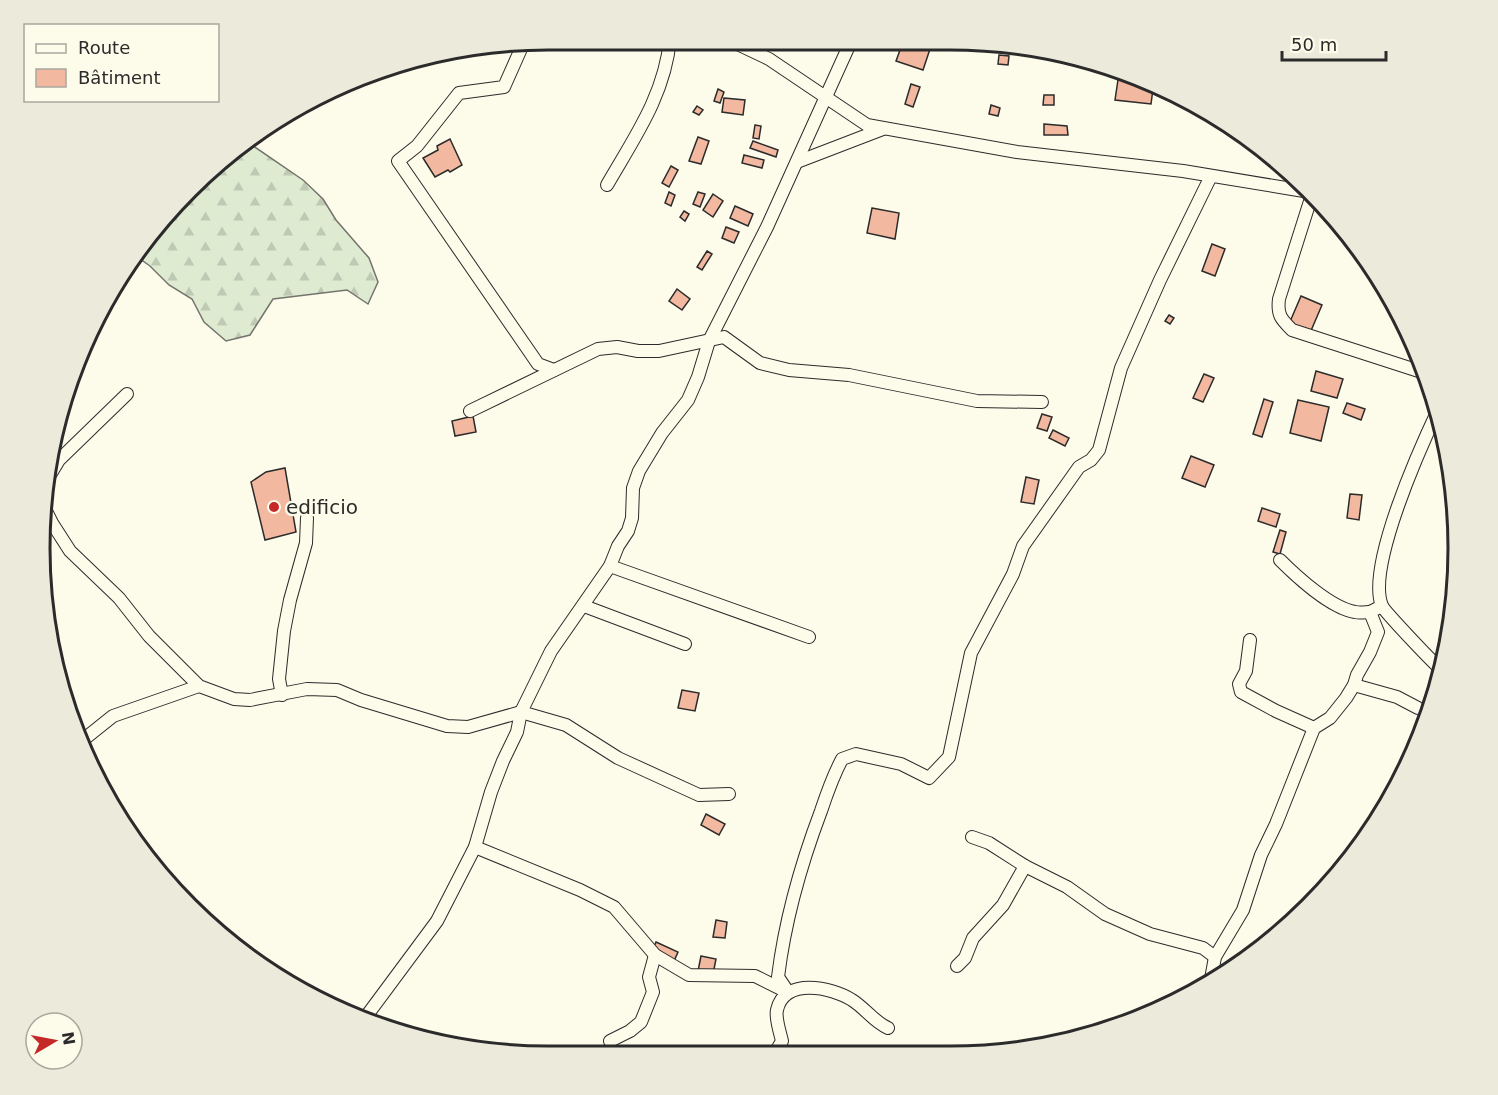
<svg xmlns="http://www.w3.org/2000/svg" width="1498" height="1095" viewBox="0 0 1498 1095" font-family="'DejaVu Sans',sans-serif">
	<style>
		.forest { fill: url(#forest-firs); stroke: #74746e; stroke-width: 1.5 }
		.building { fill: #f2b8a0; stroke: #2b2b2b; stroke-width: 1.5 }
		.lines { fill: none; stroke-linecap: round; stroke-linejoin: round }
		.minor-casing { stroke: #2b2b2b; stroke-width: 14 }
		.minor { stroke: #fdfbea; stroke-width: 12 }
		.poi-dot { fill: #c62828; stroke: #fdfbea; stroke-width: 2 }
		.labels { text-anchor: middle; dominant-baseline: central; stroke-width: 4.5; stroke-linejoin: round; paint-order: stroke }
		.poi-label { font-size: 20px; fill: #2b2b2b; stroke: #fdfbea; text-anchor: start }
		.rim { fill: none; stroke: #2b2b2b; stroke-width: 3 }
	</style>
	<defs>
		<pattern id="forest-firs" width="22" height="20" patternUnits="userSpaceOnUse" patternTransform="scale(1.5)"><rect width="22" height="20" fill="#deebd1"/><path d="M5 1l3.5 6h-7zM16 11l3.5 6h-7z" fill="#bfcab4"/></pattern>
	</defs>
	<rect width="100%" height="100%" fill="#fdfbea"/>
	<!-- forest -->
	<polygon class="forest" points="246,141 303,180 323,199 336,220 369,258 378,282 368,304 347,290 273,299 250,335 226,341 204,322 192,299 169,285 150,266 136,256 165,212"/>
	<!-- building -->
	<g class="building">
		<polygon points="904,39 933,40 923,70 896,61"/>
		<polygon points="999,55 1009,56 1008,65 998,64"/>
		<polygon points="1119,73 1153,89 1151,104 1115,100"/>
		<polygon points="911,84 920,87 913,107 905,104"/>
		<polygon points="718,89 724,92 720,103 714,101"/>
		<polygon points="1044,95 1054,95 1054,105 1043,105"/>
		<polygon points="724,98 745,100 743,115 722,112"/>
		<polygon points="991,105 1000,108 998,116 989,114"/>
		<polygon points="697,106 703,110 699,115 693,112"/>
		<polygon points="1044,124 1067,126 1068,135 1044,135"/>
		<polygon points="755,125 761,126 759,139 753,138"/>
		<polygon points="698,137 709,141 701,164 689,161"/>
		<polygon points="450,139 462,165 450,172 448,170 435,177 423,158 438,150 437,146"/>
		<polygon points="753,141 778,150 776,157 750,148"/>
		<polygon points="744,155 764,160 762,168 742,163"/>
		<polygon points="671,166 678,170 669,187 662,183"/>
		<polygon points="669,192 675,195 671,206 665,203"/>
		<polygon points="698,192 705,194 700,207 693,204"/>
		<polygon points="713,194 723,201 713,217 703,210"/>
		<polygon points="735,206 753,214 748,226 730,218"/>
		<polygon points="872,208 899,213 895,239 867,233"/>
		<polygon points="684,211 689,214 685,221 680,217"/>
		<polygon points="726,227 739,232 734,243 722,238"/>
		<polygon points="1212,244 1225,249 1215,276 1202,271"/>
		<polygon points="707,251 712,254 702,270 697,267"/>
		<polygon points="677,289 690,299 682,310 669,301"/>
		<polygon points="1301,296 1322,305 1310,333 1289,324"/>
		<polygon points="1169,315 1174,318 1170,324 1165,321"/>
		<polygon points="1316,371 1343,379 1337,398 1311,391"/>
		<polygon points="1204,374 1214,378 1203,402 1193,398"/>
		<polygon points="1264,399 1273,402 1262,437 1253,434"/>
		<polygon points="1298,400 1329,407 1321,441 1290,433"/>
		<polygon points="1347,403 1365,409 1361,420 1343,413"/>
		<polygon points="1042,414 1052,417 1047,431 1037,428"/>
		<polygon points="473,416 476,432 455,436 452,421"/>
		<polygon points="1053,430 1069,438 1065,446 1049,438"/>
		<polygon points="1444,431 1446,445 1440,443"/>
		<polygon points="1191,456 1214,465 1205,487 1182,478"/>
		<polygon points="285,468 296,532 265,540 251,482 266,472"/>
		<polygon points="1026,477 1039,480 1034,504 1021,502"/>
		<polygon points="1350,494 1362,495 1359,520 1347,518"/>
		<polygon points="1262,508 1280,514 1276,527 1258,521"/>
		<polygon points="1280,530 1286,532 1280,554 1273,552"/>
		<polygon points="682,690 699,693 695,711 678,708"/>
		<polygon points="706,814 725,824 719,835 701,825"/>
		<polygon points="716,920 727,922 725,938 713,937"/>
		<polygon points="656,942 678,952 674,961 652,951"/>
		<polygon points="701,956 716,959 713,974 698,971"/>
	</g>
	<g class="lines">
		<!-- minor casing -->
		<g class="minor-casing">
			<g id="minor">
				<polyline points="727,39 769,59 867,125 1017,152 1183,171 1304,191"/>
				<polyline points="524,42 504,87 459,93 417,146 398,161 538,364 554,370"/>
				<polyline points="797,162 883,129"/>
				<path d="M 607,185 C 634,138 665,95 670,39"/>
				<path d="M 1311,198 L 1279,299 C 1277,315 1281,319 1292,330 L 1425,373"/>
				<polyline points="127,394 59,460 44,485 44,507 52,523 70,551 119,598 149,636 199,686 234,699 250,700 307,689 337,690 361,700 447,726 468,727 521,712 566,725 618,758 699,795 729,794"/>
				<path d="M 1439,408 C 1421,446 1366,567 1382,606 C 1385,612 1435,665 1442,670"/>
				<polyline points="470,411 598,349 617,347 638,351 659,351 724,337 760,363 789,370 849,375 977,401 1042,402"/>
				<path d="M 1280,560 C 1297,577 1331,608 1355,612 C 1360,613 1366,612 1370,612"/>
				<polyline points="610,566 809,637"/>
				<polyline points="584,606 685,644"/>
				<polyline points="1250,640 1246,671 1239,684 1241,692 1276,711 1314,728"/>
				<polyline points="1354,685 1397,697 1418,708"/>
				<polyline points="282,695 279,679 284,631 290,600 306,543 307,518"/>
				<polyline points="77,739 88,736 113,716 199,686"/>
				<polyline points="972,837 989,843 1025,866 1067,887 1105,914 1150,934 1203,948 1215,957"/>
				<polyline points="475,847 580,890 614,907 655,955 689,975 755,976 787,992"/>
				<polyline points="957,966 965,958 973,938 1003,905 1025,866"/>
				<polyline points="1211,979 1215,957 1243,910 1261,855 1276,824 1314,728 1330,718 1346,698 1354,685 1357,675 1370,652 1378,632 1370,612 1382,606"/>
				<path d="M 788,992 L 778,977 C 785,920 801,864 821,811 C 827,793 833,776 842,759 L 856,754 L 901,764 L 929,778 L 949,757 L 971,653 L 1013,574 L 1023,546 L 1079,467 L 1091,460 L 1099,450 L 1121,368 L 1160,280 L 1211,176"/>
				<polyline points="365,1018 437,921 475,847 491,792 503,761 517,732 521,712 551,651 610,566 618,546 628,531 632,518 633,488 639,471 662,433 688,400 698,377 709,341 767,227 852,39"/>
				<polyline points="610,1041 630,1031 641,1022 653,992 649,977 655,955"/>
				<path d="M 775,1053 L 782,1041 C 780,1032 775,1018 777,1010 C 784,977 832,987 852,1000 C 865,1008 874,1022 888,1028"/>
			</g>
		</g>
		<!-- minor -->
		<use href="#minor" class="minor"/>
	</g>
	<!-- markers -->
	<circle class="poi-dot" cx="274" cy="507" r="6"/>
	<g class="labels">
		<!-- poi labels -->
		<g class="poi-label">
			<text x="286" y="507">edificio</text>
		</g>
	</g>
	<!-- crop -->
	<path d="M0 0H1498V1095H0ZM548 50H950A498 498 0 0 1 1448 548V548A498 498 0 0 1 950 1046H548A498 498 0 0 1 50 548V548A498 498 0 0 1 548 50Z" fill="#eceadb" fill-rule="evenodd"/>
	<path class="rim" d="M548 50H950A498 498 0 0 1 1448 548V548A498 498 0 0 1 950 1046H548A498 498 0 0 1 50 548V548A498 498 0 0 1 548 50Z"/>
	<!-- legend -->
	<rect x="24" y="24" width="195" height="78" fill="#fdfbea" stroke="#a9a89e" stroke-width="1.5"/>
	<rect x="36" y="44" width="30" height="9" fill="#fdfbea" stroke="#a9a89e" stroke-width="1.5"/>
	<text x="78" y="54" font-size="18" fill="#2b2b2b">Route</text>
	<rect x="36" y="69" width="30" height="18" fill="#f2b8a0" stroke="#a9a89e" stroke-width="1.5"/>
	<text x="78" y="84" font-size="18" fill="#2b2b2b">Bâtiment</text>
	<!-- north arrow -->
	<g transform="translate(54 1041) rotate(80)"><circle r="28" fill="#fdfbea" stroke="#a9a89e" stroke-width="1.5"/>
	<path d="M0-4.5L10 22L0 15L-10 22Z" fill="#c62828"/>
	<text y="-9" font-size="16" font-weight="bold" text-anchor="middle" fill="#2b2b2b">N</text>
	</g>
	<!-- scale -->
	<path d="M1282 51v9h104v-9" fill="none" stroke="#2b2b2b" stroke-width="3"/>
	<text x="1291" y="51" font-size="18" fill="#2b2b2b" stroke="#fdfbea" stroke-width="4.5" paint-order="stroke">50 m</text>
</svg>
